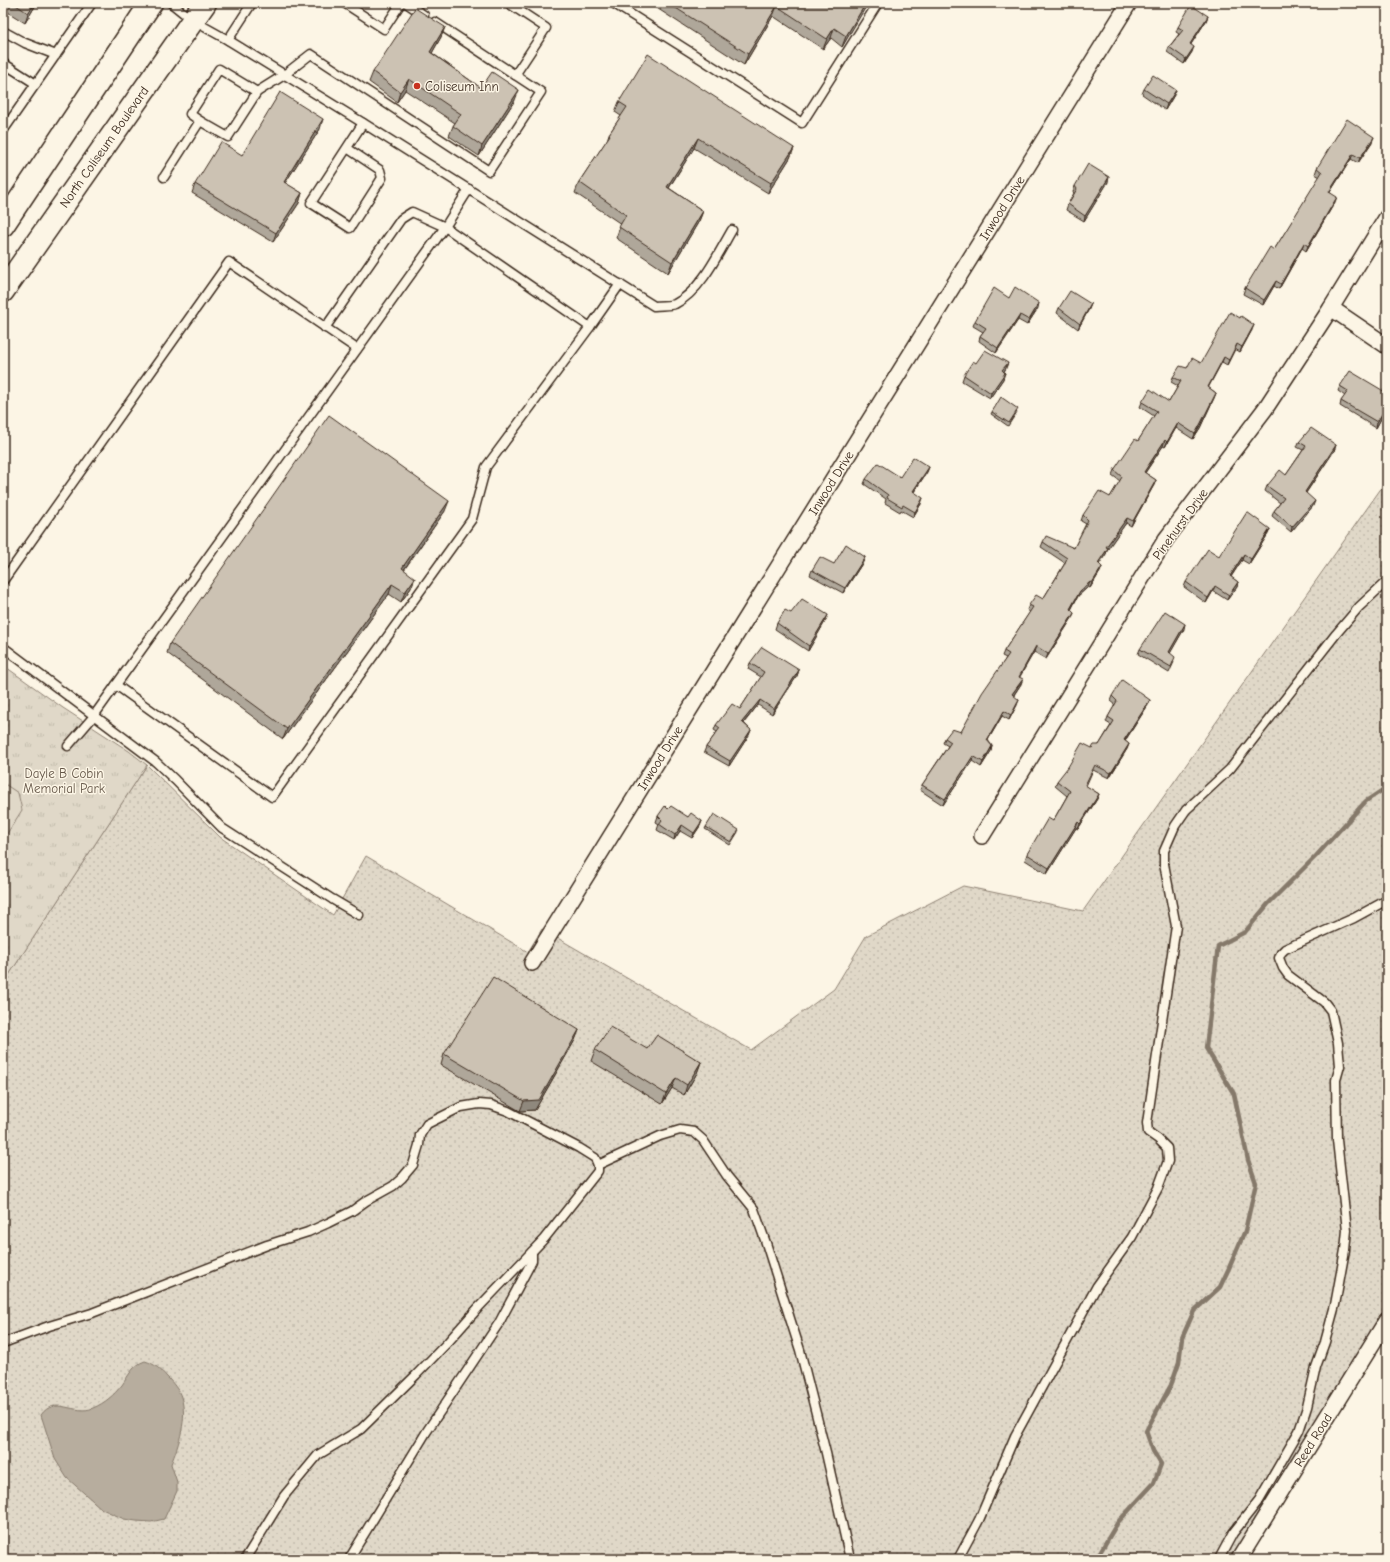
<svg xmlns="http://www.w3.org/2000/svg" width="1390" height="1562" viewBox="0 0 1390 1562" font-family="'Comic Neue',sans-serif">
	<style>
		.grass { fill: url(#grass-dots); stroke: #8e8173 }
		.park { fill: url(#park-tufts); stroke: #8e8173 }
		.pitch { fill: #e0d8c8; stroke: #8e8173 }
		.water { fill: #b7ad9e; stroke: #85796b }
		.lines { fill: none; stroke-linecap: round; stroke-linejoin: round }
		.stream { stroke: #85796b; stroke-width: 4.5 }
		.service-casing { stroke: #3b2a1e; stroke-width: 11 }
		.minor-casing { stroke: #3b2a1e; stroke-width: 18 }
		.trunk-casing { stroke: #3b2a1e; stroke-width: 25 }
		.service { stroke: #fcf5e5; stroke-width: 8 }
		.minor { stroke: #fcf5e5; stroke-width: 15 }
		.trunk { stroke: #fcf5e5; stroke-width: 22 }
		.wall { fill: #afa79a; stroke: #3b2a1e }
		.shaded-wall { fill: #8f887d; stroke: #3b2a1e }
		.building { fill: #ccc2b3; stroke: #3b2a1e }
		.poi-dot { fill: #c8321e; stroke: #fcf5e5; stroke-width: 1.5 }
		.labels { text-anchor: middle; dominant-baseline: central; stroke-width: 3; stroke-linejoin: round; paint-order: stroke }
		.poi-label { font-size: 13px; fill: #3b2a1e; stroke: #fcf5e5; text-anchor: start }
		.street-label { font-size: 13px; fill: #3b2a1e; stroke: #fcf5e5 }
		.park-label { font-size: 13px; fill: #645648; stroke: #fcf5e5 }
	</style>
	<defs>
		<pattern id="grass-dots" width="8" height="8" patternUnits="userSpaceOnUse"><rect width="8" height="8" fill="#e0d8c8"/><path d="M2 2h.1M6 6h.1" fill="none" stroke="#c1baab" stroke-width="1.8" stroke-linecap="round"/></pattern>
		<pattern id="park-tufts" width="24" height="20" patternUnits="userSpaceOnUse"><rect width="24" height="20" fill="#e0d8c8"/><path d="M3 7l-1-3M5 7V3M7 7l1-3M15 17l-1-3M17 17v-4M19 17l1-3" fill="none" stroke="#c1baab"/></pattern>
	</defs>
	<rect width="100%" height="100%" fill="#fcf5e5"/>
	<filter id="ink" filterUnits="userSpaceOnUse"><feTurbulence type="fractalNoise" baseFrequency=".025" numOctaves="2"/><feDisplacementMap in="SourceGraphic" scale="8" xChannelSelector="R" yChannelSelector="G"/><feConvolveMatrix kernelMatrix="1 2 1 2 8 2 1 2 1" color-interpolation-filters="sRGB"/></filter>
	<g filter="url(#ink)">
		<!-- grass -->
		<polygon class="grass" points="1387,480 1387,1309 1236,1559 3,1559 3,984 147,765 220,837 333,915 366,856 528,952 542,929 751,1050 834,989 866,936 963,886 1083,911"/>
		<!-- park -->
		<polygon class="park" points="3,665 63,708 129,751 147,765 3,984"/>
		<!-- pitch -->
		<polygon class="pitch" points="3,783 18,793 22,810 3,840"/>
		<!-- water -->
		<path class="water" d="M 145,1361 C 155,1364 160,1369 167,1377 C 172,1382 179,1390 181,1397 C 188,1418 179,1444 171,1464 L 177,1482 L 177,1491 L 164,1519 L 151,1522 L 136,1521 L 124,1519 L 102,1509 L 67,1478 L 55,1459 L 41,1415 C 55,1395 75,1416 93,1408 C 105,1403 114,1395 122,1385 C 129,1375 133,1365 145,1361 Z"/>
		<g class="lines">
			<!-- stream -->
			<polyline class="stream" points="1096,1559 1118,1522 1154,1483 1161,1464 1153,1451 1146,1431 1171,1385 1179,1362 1182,1338 1194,1311 1220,1287 1229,1268 1245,1231 1256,1183 1248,1160 1234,1094 1206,1048 1218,946 1245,932 1268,904 1316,856 1366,801 1387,787"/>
			<!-- service casing -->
			<g class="service-casing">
				<g id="service">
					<path d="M 171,3 L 192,20 L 228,40 L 363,123 L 654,306 C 660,305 670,306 675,304 C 701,291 718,254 732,230"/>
					<polyline points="344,3 384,29 401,3"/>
					<polyline points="406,3 424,15"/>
					<polyline points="508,3 546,28 515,75"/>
					<polyline points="613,3 802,123 878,3"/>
					<polyline points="3,31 25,43 56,55"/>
					<polyline points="228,40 252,3"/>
					<polyline points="3,63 36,84"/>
					<polyline points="200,121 190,114 219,69 257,92"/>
					<polyline points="3,131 92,3"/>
					<polyline points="347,148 380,170 382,178 350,228 311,203 363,123"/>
					<polyline points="164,177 200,121 228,137 257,92 284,75 311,54 489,171 541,92 435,22"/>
					<polyline points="590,327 620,284"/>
					<polyline points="3,581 229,262 357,349"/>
					<polyline points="3,647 156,762 175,780 222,828 332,899 359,915"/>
					<polyline points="116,685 272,797 472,519 486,467 590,327 445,227 412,212 401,219 325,328"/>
					<polyline points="68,746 93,717 445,227 469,189"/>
					<polyline points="598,1165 660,1136 680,1130 694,1132 703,1140 727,1176 754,1209 766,1243 800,1350 826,1453 850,1559"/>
					<polyline points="3,1343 49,1326 92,1313 267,1245 308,1232 328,1223 352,1211 366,1201 393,1186 402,1178 413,1165 419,1145 420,1135 427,1124 461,1107 479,1104 491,1105 508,1111 579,1148 595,1158 598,1165 598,1171 544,1239 479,1307 448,1342 416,1375 361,1429 318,1455 284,1496 245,1559"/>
					<polyline points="349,1559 427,1431 499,1323 532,1261 532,1252"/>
					<polyline points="958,1559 979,1520 1015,1436 1097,1286 1132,1237 1158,1188 1168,1161 1167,1148 1158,1139 1148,1132 1147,1123 1176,926 1164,864 1164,851 1168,842 1175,826 1186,810 1230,769 1336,634 1359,607 1387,581"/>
					<polyline points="1219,1559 1233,1533 1259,1500 1299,1431 1307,1407 1316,1367 1325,1342 1335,1305 1345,1250 1347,1230 1337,1140 1336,1080 1340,1066 1338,1043 1331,1011 1324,1002 1288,975 1283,968 1279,958 1281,953 1285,949 1354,918 1387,900"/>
				</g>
			</g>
			<!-- minor casing -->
			<g class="minor-casing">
				<g id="minor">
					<polyline points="1331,308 1387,346"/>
					<polyline points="982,836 1166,539 1265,409 1331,308 1387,217"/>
					<polyline points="532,963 1129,3"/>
					<polyline points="1239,1559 1387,1320"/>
				</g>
			</g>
			<!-- trunk casing -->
			<g class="trunk-casing">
				<g id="trunk">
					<polyline points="3,225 151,3"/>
					<polyline points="3,291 205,3"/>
				</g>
			</g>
			<!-- service -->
			<use href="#service" class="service"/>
			<!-- minor -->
			<use href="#minor" class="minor"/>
			<!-- trunk -->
			<use href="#trunk" class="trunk"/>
		</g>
		<!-- wall -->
		<g class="wall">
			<polygon points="3,3 37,3 25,23 3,9"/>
			<polygon points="649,3 867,3 842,47 831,38 823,49 773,16 744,65"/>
			<polygon points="1208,16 1206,21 1191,44 1192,52 1184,64 1167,52 1169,47 1179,34 1176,32 1178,27"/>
			<polygon points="445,27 441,37 432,53 481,88 515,100 479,156 449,136 453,126 455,123 405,90 397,102 369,82 373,72"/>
			<polygon points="1144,89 1174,95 1165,110 1142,94"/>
			<polygon points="619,102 794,148 790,158 768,193 694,148 669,188 703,211 699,221 668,273 616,238 621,224 575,193 579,182 607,140 609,134 621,116 615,112"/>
			<polygon points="320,129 285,183 302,193 299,203 273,242 192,193 195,184 242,155"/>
			<polygon points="1372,142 1358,163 1351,159 1330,192 1335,202 1306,251 1302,248 1279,289 1274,286 1263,305 1243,294 1245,288 1274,250 1320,177 1315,174 1317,168"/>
			<polygon points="1108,182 1084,221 1066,210 1068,204 1074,193 1073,192 1075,186"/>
			<polygon points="1009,298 1038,308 1027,325 1018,320 996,353 979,341 980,336 983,332 973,326 975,321"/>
			<polygon points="1091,304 1089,309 1078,329 1057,313 1059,308"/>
			<polygon points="1252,330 1240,352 1235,349 1227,365 1222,362 1208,387 1216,393 1214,398 1200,428 1193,439 1176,428 1165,447 1163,446 1145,473 1156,480 1154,485 1131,526 1126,523 1108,548 1106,554 1099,564 1102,567 1100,572 1090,588 1088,587 1078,596 1071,610 1072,618 1046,659 1034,652 1019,677 1021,684 1014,695 1017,705 1009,720 1002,716 988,740 992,746 991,751 981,767 972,761 943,805 920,790 922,785 948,746 943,743 945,738 961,732 1006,658 1002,656 1004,651 1030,612 1027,610 1029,605 1043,599 1065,563 1041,547 1043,542 1074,548 1086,524 1081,521 1083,515 1110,497 1120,481 1112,475 1114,470 1138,441 1154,416 1140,407 1142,402 1169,402 1178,386 1171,382 1173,377 1187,368 1201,363"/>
			<polygon points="976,363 1006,368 1004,372 1003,379 990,398 962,381 964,375"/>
			<polygon points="1340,386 1387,408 1376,428 1340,406 1341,401 1345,396 1338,391"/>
			<polygon points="992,412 1017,412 1008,426 991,414"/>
			<polygon points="1299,442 1336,445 1334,451 1306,493 1313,506 1291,532 1272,516 1274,511 1280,503 1265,491 1267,486 1286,475 1303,450 1297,447"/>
			<polygon points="929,467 927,472 914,492 921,504 913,517 901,510 900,512 885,503 886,499 864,484 866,479 900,477"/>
			<polygon points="445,511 404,570 411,588 401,602 389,594 283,739 167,653 170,643"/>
			<polygon points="1270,529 1268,534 1249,564 1242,560 1231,577 1238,582 1237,587 1227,600 1213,591 1206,603 1184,587 1186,582 1219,556"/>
			<polygon points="865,557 863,562 843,593 810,575 812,570 834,564"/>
			<polygon points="791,613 826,620 808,651 775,629 777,623"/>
			<polygon points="1184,629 1170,653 1174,662 1169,673 1138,654 1140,649"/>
			<polygon points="750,663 799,670 797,676 772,714 758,705 744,723 751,730 749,735 729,766 704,752 706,747 717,732 714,730 716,725 740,709 761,677 748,669"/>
			<polygon points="1112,696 1150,700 1148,705 1125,741 1129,744 1127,749 1109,778 1093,770 1086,786 1099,794 1097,799 1078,829 1076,828 1047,874 1025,860 1027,854 1053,821 1067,796 1055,786 1057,781 1092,748 1099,745 1111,725 1106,722 1108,717 1115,705 1110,701"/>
			<polygon points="668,809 688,817 702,821 700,826 692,838 680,831 674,840 657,830 659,824 656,822 658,816"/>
			<polygon points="706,827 738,832 730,845 705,829"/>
			<polygon points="579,1030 575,1040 535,1110 520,1111 441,1065 444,1054"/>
			<polygon points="647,1049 701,1062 697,1073 684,1095 672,1088 662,1104 591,1061 595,1050"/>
		</g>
		<!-- shaded-wall -->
		<g class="shaded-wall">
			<polygon points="35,3 37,3 25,23 28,13"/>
			<polygon points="866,3 867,3 867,5 842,47 846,36"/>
			<polygon points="777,6 773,16 744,65 748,54"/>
			<polygon points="1208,16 1206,21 1188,49 1190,44"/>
			<polygon points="445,27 441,37 427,62 430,52"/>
			<polygon points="834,28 831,38 823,49 827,39"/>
			<polygon points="1194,47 1192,52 1184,64 1186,59"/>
			<polygon points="409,79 405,90 397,102 400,92"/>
			<polygon points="519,90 515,100 479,156 482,146"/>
			<polygon points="1176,90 1174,95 1165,110 1167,104"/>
			<polygon points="323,119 320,129 280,191 284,182"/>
			<polygon points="1374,137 1372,142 1358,163 1360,158"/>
			<polygon points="698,138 694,148 663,197 667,187"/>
			<polygon points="794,148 790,158 768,193 771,183"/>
			<polygon points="1353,154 1351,159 1327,197 1329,192"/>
			<polygon points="1109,177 1108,182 1084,221 1085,216"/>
			<polygon points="302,193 299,203 273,242 276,233"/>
			<polygon points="1337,197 1335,202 1306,251 1308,246"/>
			<polygon points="703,211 699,221 668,273 672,262"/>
			<polygon points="1304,243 1302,248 1279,289 1281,284"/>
			<polygon points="1276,281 1274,286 1263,305 1264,300"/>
			<polygon points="1039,303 1038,308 1027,325 1029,320"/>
			<polygon points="1091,304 1089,309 1078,329 1080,324"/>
			<polygon points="1020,315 1018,320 996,353 998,348"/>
			<polygon points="1254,325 1252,330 1240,352 1242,347"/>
			<polygon points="1237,344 1235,349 1227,365 1229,360"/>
			<polygon points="1224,357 1222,362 1206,392 1208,387"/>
			<polygon points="1008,363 1006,368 1001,376 1002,370"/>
			<polygon points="1005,373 1003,379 990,398 991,393"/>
			<polygon points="1216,393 1214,398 1200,428 1193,439 1195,434"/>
			<polygon points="1387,406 1387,408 1376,428 1377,422"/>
			<polygon points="1178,423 1176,428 1165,447 1167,442"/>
			<polygon points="1165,440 1163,446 1142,477 1144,472"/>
			<polygon points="1336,445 1334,451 1303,497 1305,492"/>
			<polygon points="929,467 927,472 911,496 913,491"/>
			<polygon points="1156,480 1154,485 1131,526 1133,521"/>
			<polygon points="923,498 921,504 913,517 915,512"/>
			<polygon points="449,501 445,511 398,578 402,568"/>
			<polygon points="1315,501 1313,506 1291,532 1292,527"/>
			<polygon points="1127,518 1126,523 1105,553 1106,547"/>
			<polygon points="1270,529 1268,534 1249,564 1251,559"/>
			<polygon points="1108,548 1106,554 1096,569 1098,563"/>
			<polygon points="1244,554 1242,560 1228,581 1230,576"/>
			<polygon points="865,557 863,562 843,593 845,588"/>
			<polygon points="1102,567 1100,572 1090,588 1092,583"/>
			<polygon points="415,578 411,588 401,602 405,592"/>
			<polygon points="1090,582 1088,587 1078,596 1068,615 1070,609 1080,591"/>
			<polygon points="1238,582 1237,587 1227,600 1229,595"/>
			<polygon points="392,584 389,594 283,739 287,729"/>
			<polygon points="1215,586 1213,591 1206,603 1208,598"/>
			<polygon points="1074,613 1072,618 1046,659 1048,654"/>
			<polygon points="828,615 826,620 808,651 809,646"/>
			<polygon points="1185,624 1184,629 1168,657 1169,652"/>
			<polygon points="1036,646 1034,652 1017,682 1019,677"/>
			<polygon points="799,670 797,676 772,714 774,709"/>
			<polygon points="1023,679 1021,684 1011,699 1012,694"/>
			<polygon points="760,700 758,705 740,727 742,722"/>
			<polygon points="1019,700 1017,705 1009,720 1011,715"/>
			<polygon points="1150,700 1148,705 1122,745 1124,740"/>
			<polygon points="1004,711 1002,716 985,745 987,740"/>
			<polygon points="751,730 749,735 729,766 730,761"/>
			<polygon points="1129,744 1127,749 1109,778 1111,773"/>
			<polygon points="992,746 991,751 981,767 983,762"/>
			<polygon points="973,756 972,761 943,805 945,799"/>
			<polygon points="1099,794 1097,799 1078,829 1080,824"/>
			<polygon points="702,821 700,826 692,838 694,833"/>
			<polygon points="1078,822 1076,828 1047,874 1049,868"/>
			<polygon points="682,825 680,831 674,840 675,835"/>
			<polygon points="579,1030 575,1040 535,1110 520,1111 524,1101"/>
			<polygon points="701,1062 697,1073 684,1095 687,1085"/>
			<polygon points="676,1078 672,1088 662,1104 666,1094"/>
		</g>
		<!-- building -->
		<g class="building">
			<polygon points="13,3 35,3 28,13"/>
			<polygon points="668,3 866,3 846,36 834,28 827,39 777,6 748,54"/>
			<polygon points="1191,5 1208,16 1190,44 1194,47 1186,59 1169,47 1183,30 1178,27"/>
			<polygon points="415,8 445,27 430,52 481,88 492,72 519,90 482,146 453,126 461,114 409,79 400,92 373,72"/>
			<polygon points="648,54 794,148 771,183 698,138 667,187 703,211 672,262 619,227 626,215 579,182 610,135 609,134 627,107 619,102"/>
			<polygon points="1153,75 1176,90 1167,104 1144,89"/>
			<polygon points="280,92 323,119 284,182 302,193 276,233 195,184 221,142 242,155"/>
			<polygon points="1347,119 1374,137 1360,158 1353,154 1329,192 1337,197 1308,246 1304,243 1281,284 1276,281 1264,300 1245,288 1270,247 1274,250 1322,172 1317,168"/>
			<polygon points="1088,164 1109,177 1085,216 1068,204 1077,189 1075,186"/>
			<polygon points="1015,287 1039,303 1029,320 1020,315 998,348 980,336 986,328 975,321 994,288 1009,298"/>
			<polygon points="1070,291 1091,304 1080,324 1059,308"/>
			<polygon points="1230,312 1240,318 1241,316 1254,325 1242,347 1237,344 1229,360 1224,357 1208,387 1216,393 1201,423 1195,434 1178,423 1167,442 1165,440 1144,472 1156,480 1133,521 1127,518 1106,547 1108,548 1098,563 1102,567 1092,583 1090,582 1080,591 1070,609 1074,613 1048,654 1036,646 1019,677 1023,679 1012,694 1019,700 1011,715 1004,711 987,740 992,746 983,762 973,756 945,799 922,785 951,742 945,738 952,729 961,732 982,693 1009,654 1004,651 1033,607 1029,605 1036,595 1043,599 1064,565 1067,558 1043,542 1046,536 1074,548 1088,520 1083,515 1099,491 1110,497 1122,477 1114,470 1135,439 1138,441 1157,411 1142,402 1150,389 1169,402 1181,381 1173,377 1180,366 1187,368 1192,358 1201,363"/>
			<polygon points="985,350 1008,363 1002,370 1005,373 991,393 964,375 973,361 976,363"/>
			<polygon points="1350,371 1387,393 1387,406 1377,422 1341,401 1348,391 1340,386"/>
			<polygon points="1001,397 1018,409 1009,423 992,412"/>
			<polygon points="329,415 449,501 402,568 415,578 405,592 392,584 287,729 170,643"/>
			<polygon points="1311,428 1336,445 1305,492 1315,501 1292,527 1274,511 1284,498 1267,486 1280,470 1286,475 1306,446 1299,442"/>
			<polygon points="913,457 929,467 913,491 923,498 915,512 903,505 902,507 887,498 888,495 866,479 878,463 900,477"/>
			<polygon points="1247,512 1270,529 1251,559 1244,554 1230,576 1238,582 1229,595 1215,586 1208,598 1186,582 1208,549 1219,556"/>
			<polygon points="846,544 865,557 845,588 812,570 820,557 834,564"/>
			<polygon points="802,599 828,615 809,646 777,623 785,610 791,613"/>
			<polygon points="1165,611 1185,624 1169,652 1175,657 1171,667 1140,649"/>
			<polygon points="762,647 799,670 774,709 760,700 742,722 751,730 730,761 706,747 720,728 716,725 732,704 740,709 764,672 750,663"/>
			<polygon points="1122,680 1150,700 1124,740 1129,744 1111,773 1095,765 1085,785 1099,794 1080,824 1078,822 1049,868 1027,854 1048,818 1053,821 1070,791 1057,781 1068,767 1082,743 1092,748 1094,745 1099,745 1114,721 1108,717 1117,701 1112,696"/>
			<polygon points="665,806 668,809 671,806 688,817 691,813 702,821 694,833 682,825 675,835 659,824 662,820 658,816"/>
			<polygon points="714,814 739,830 731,842 706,827"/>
			<polygon points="493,977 579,1030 539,1100 524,1101 444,1054"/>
			<polygon points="610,1027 647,1049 657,1035 701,1062 687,1085 676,1078 666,1094 595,1050"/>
		</g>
	</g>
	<!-- markers -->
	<circle class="poi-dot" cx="417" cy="86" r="4"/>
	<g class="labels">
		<!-- poi labels -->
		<g class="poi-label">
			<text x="425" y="86">Coliseum Inn</text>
		</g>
		<!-- street labels -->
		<g class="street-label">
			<text transform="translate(104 147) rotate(-55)">North Coliseum Boulevard</text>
			<text transform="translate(1002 208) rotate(-58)">Inwood Drive</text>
			<text transform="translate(831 483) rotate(-58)">Inwood Drive</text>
			<text transform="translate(1180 524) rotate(-54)">Pinehurst Drive</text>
			<text transform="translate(660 758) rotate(-58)">Inwood Drive</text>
			<text transform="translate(1313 1440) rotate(-58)">Reed Road</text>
		</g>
		<!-- park labels -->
		<g class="park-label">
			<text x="64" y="773">Dayle B Cobin<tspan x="64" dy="15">Memorial Park</tspan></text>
		</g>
	</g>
	<!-- margin -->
	<rect width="1390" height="1562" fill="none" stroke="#fcf5e5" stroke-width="16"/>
	<rect x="8" y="8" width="1374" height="1546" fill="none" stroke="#3b2a1e" stroke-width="1.5" filter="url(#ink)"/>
</svg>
